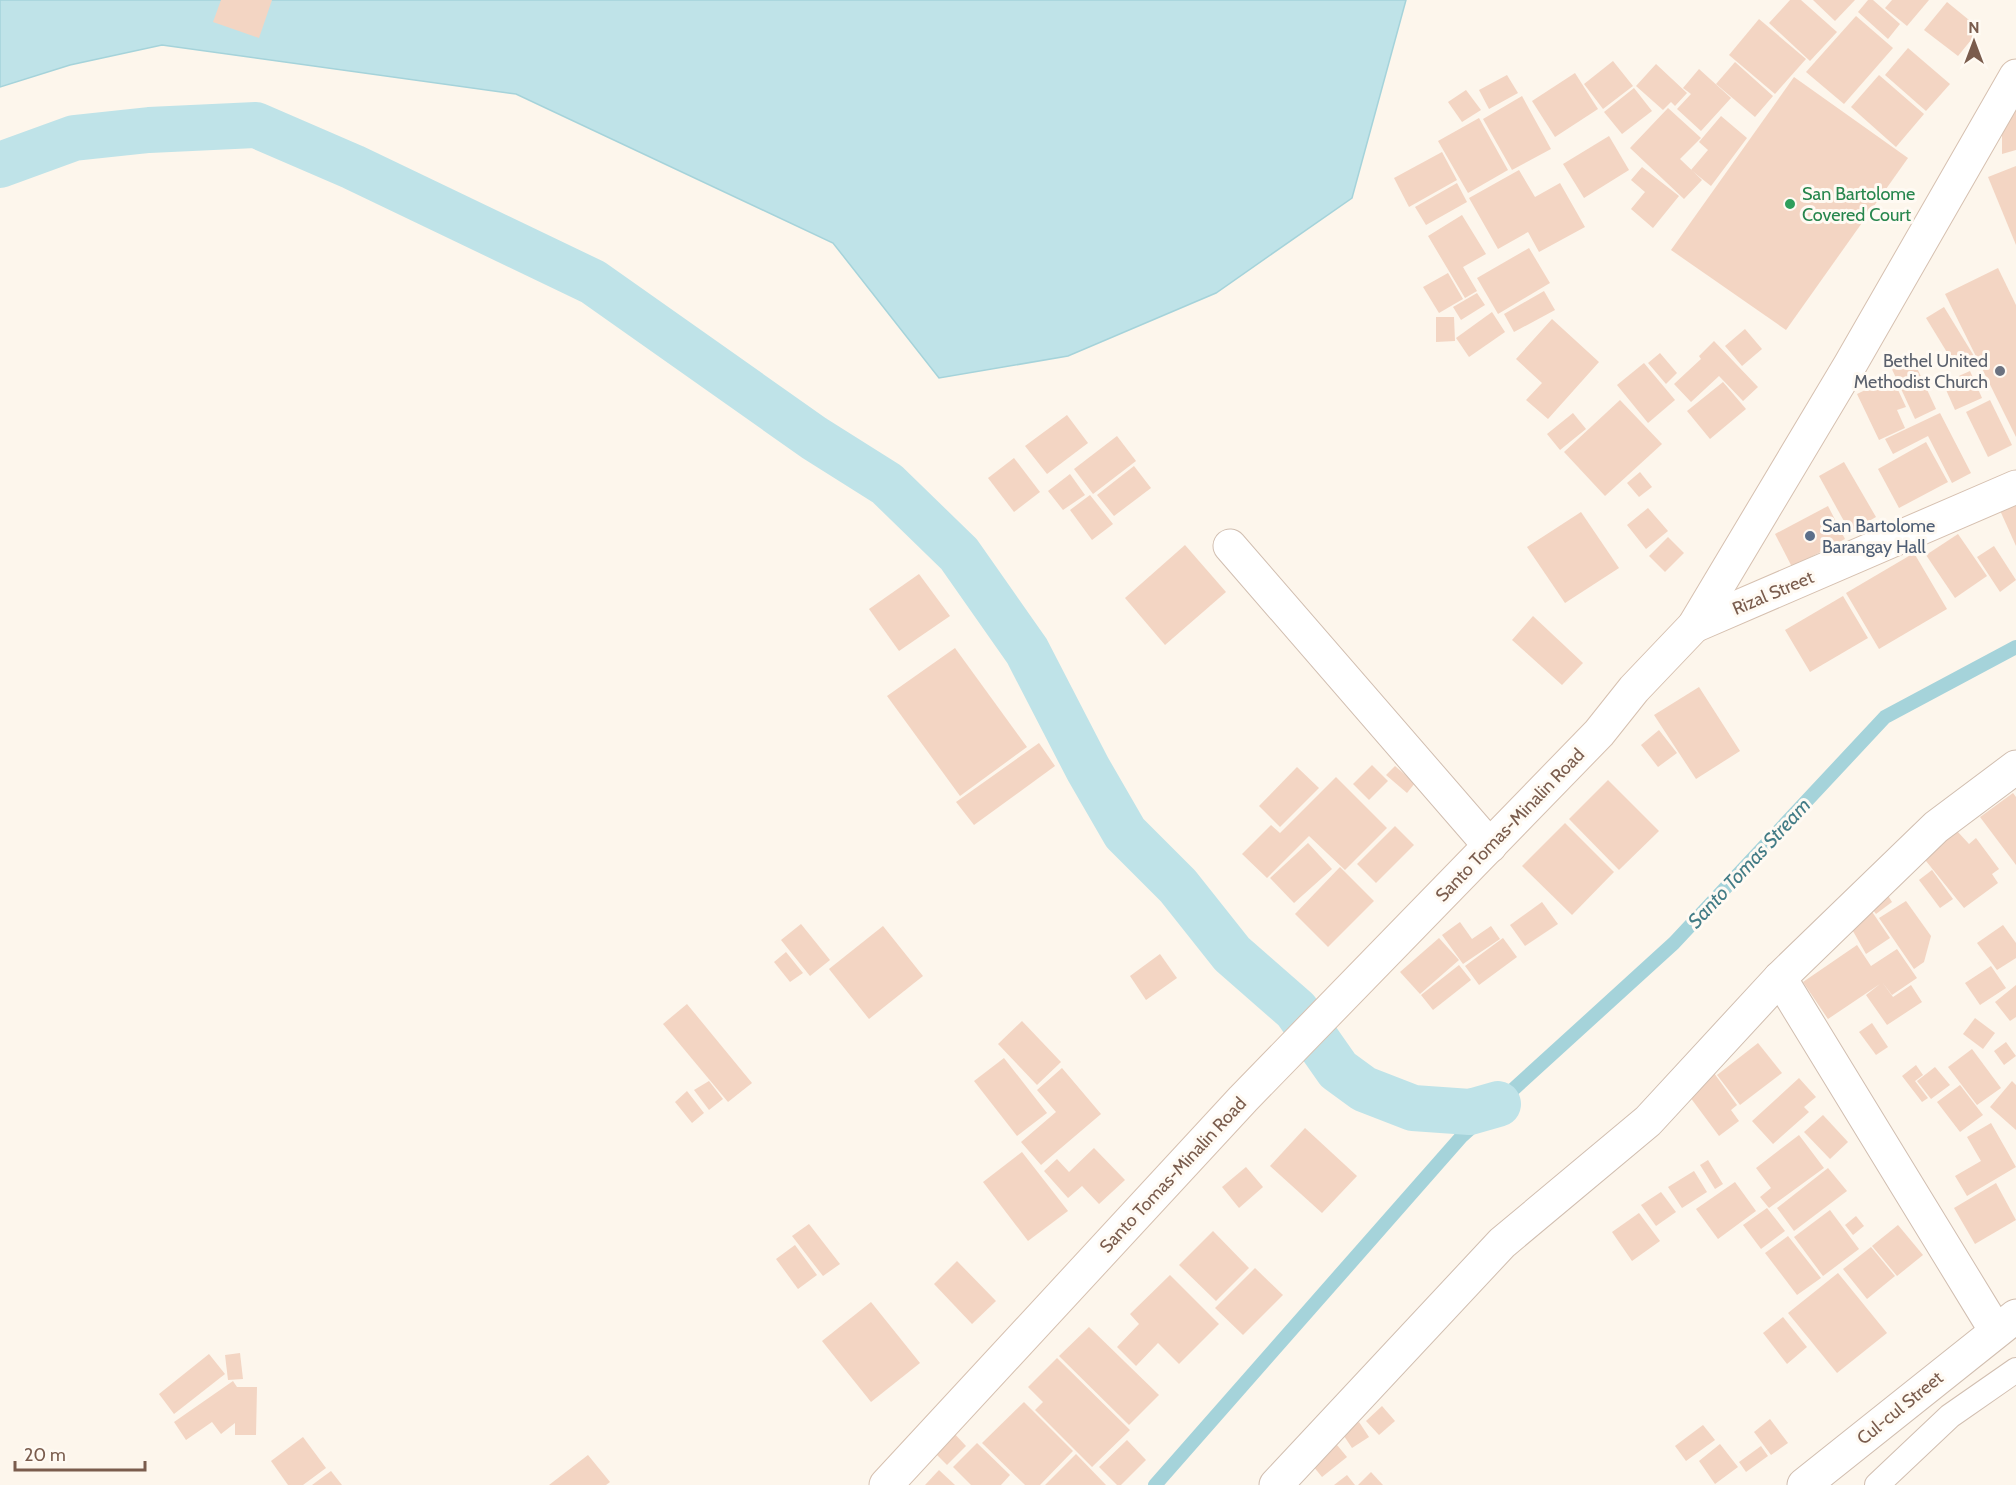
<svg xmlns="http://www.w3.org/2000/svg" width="2016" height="1485" viewBox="0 0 2016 1485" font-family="Cabin,sans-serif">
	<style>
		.water { fill: #bfe3e8; stroke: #a5d3da; stroke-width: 1.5 }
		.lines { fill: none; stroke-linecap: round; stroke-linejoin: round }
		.stream { stroke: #a5d3da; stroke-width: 14 }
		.canal { stroke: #bfe3e8; stroke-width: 46 }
		.building { fill: #f3d5c3 }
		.lane-casing { stroke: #d1beb0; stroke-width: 26 }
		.street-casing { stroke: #d1beb0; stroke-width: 35 }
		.secondary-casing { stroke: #d6c0b0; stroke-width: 35 }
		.lane { stroke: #fff; stroke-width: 24 }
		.street { stroke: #fff; stroke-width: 33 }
		.secondary { stroke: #fff; stroke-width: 33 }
		.leisure-dot { fill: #2e9e5b; stroke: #fffaf3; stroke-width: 2 }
		.worship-dot { fill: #6b7280; stroke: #fffaf3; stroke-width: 2 }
		.service-dot { fill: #5c6f8a; stroke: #fffaf3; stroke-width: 2 }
		.labels { text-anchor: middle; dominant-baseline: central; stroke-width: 6; stroke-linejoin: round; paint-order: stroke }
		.leisure-label { font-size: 18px; fill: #27864d; stroke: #fffaf3; text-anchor: start }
		.worship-label { font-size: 18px; fill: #5b616d; stroke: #fffaf3; text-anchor: end }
		.service-label { font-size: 18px; fill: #4e5e75; stroke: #fffaf3; text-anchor: start }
		.street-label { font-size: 18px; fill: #7a5c4d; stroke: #fffaf3 }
		.water-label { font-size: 20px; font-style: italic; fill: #437c86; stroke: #fffaf3 }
	</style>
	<rect width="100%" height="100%" fill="#fdf6ec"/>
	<!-- water -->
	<polygon class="water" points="0,0 1406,0 1352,198 1216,293 1068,356 939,378 833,243 516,94 162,45 70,65 0,87"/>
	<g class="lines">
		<!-- stream -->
		<polyline class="stream" points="1155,1485 1462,1136 1674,943 1885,717 2016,647"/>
		<!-- canal -->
		<polyline class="canal" points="0,165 74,138 149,130 256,125 353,167 593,282 814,438 887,484 959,554 1027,651 1088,769 1125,833 1178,886 1232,954 1296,1010 1338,1070 1364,1089 1413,1108 1470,1112 1498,1104"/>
	</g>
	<!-- building -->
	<g class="building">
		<polygon points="221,0 272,0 259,38 213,22"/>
		<polygon points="1790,0 1801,0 1837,32 1810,61 1769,23"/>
		<polygon points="1813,0 1855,0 1835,21"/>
		<polygon points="1868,0 1873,0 1900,24 1888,39 1858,12"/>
		<polygon points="1892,0 1929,0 1907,26 1885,8"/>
		<polygon points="1947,2 1980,29 1958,56 1924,30"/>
		<polygon points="1856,16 1893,48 1844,104 1806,72"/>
		<polygon points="1759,19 1806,59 1775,94 1729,55"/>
		<polygon points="1908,48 1950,84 1926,111 1885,75"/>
		<polygon points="1613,61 1633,86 1603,109 1584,84"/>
		<polygon points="1735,62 1773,96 1755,117 1716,84"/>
		<polygon points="1656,64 1687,93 1675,106 1671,102 1663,110 1636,86"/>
		<polygon points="1699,69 1731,98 1701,131 1677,109 1691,94 1683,88"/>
		<polygon points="1575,73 1598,109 1555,137 1532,101"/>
		<polygon points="1507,75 1518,93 1489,109 1479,90"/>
		<polygon points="1879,75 1924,114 1896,147 1851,107"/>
		<polygon points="1794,77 1908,158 1786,330 1671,250"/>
		<polygon points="1634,88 1652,111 1622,134 1604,112"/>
		<polygon points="1466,90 1481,110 1462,122 1448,102"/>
		<polygon points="1522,96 1551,149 1512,170 1483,119"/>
		<polygon points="1668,108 1701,138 1680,159 1702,180 1684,199 1630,148"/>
		<polygon points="2016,108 2016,150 2002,154 2002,130"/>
		<polygon points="1721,116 1747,138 1711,186 1691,170 1708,150 1699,142"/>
		<polygon points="1479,118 1508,170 1468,193 1438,141"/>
		<polygon points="1609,136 1629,170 1584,198 1563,164"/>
		<polygon points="1442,152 1457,180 1409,207 1394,178"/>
		<polygon points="2016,166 2016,245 1988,177"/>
		<polygon points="1642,167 1679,196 1653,228 1631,209 1645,192 1631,180"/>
		<polygon points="1519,170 1535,197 1560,183 1585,227 1539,252 1528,232 1498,249 1469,198"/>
		<polygon points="1457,183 1467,202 1426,225 1415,207"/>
		<polygon points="1462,215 1486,254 1463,267 1477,291 1465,298 1428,236"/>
		<polygon points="1529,248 1550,283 1498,314 1477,278"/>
		<polygon points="1998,268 2016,305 2016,437 1945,294"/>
		<polygon points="1448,273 1463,299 1439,313 1423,287"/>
		<polygon points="1544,291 1555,310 1514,332 1504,314"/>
		<polygon points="1477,293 1485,305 1461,320 1453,307"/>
		<polygon points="1944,307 1974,356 1956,367 1926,318"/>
		<polygon points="1492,312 1505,332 1469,357 1456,338"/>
		<polygon points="1436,317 1454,317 1455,341 1436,342"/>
		<polygon points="1552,319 1599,362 1548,419 1526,400 1542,383 1516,359"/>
		<polygon points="1745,329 1762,349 1742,366 1725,346"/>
		<polygon points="1714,341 1758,387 1743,401 1719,376 1691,402 1674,384 1701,359 1699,356"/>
		<polygon points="1660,353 1677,373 1666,384 1648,363"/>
		<polygon points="1911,355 1936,409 1915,419 1890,365"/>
		<polygon points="1644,363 1675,400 1648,423 1617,385"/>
		<polygon points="1970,371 1982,398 1955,410 1943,383"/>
		<polygon points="1892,377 1906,407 1897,410 1905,428 1879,440 1857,394"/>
		<polygon points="1723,382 1746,409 1710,439 1687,411"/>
		<polygon points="1620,400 1662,444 1605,496 1564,452"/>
		<polygon points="1990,400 2012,445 1988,457 1966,412"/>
		<polygon points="1573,413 1586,429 1560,450 1547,434"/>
		<polygon points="1940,413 1971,473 1952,483 1928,436 1893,454 1885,439"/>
		<polygon points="1067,415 1088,443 1047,474 1025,446"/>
		<polygon points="1117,436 1136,461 1093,494 1074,469"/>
		<polygon points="1926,442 1948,482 1899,508 1878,469"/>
		<polygon points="1014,458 1040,492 1014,512 988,478"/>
		<polygon points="1844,462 1876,517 1850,532 1819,476"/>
		<polygon points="1134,466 1151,488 1114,516 1097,495"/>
		<polygon points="1640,472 1652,487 1639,497 1627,483"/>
		<polygon points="1070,474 1085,495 1063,510 1048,491"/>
		<polygon points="1090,495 1113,524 1092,540 1070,510"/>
		<polygon points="2016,497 2016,546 1998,506"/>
		<polygon points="1828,506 1845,539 1792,567 1775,534"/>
		<polygon points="1648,508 1668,531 1646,549 1627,525"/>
		<polygon points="1581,512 1619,568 1565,603 1527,547"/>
		<polygon points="1958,534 1987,576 1955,598 1926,555"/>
		<polygon points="1668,537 1684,553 1665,572 1649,556"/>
		<polygon points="1185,545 1226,592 1165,645 1125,598"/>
		<polygon points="1994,546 2016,580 2000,592 1977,557"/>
		<polygon points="1914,553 1947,609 1879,649 1846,593"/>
		<polygon points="919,574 950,616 899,651 869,609"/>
		<polygon points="1843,596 1868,638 1810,672 1785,630"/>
		<polygon points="1533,616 1583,663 1562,685 1512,640"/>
		<polygon points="955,648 1027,747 960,796 887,696"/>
		<polygon points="1699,687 1740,751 1696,779 1654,715"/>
		<polygon points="1659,730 1677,753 1658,767 1641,745"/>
		<polygon points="1039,743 1055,766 974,825 956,802"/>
		<polygon points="1372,765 1388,781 1369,800 1353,784"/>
		<polygon points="1395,766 1415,783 1407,793 1386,775"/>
		<polygon points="1297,767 1319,788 1280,827 1259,806"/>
		<polygon points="1336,777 1387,828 1345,870 1309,836 1267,878 1242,854 1271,825 1280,833"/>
		<polygon points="1608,780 1659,831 1619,870 1569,819"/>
		<polygon points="2013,793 2016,797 2016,865 1980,817"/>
		<polygon points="1565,823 1614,872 1572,915 1522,866"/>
		<polygon points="1395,826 1414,845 1376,883 1357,864"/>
		<polygon points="1957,831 1969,844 1976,838 1999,869 1992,874 1998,883 1964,908 1922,856"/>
		<polygon points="1308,843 1332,869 1294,903 1270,878"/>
		<polygon points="1340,867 1374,901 1328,947 1295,914"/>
		<polygon points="1932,870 1953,899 1940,908 1919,880"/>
		<polygon points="1887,894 1892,902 1876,914 1870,906"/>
		<polygon points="1906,901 1931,936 1924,962 1914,969 1879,918"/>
		<polygon points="1542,902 1558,924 1525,946 1510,925"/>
		<polygon points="1866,903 1890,938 1866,954 1845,917"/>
		<polygon points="1460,922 1472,939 1491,926 1500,939 1463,964 1442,935"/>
		<polygon points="801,924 830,960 810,976 781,940"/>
		<polygon points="2003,925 2016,943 2016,958 1997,970 1977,943"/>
		<polygon points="883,926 923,976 869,1019 829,969"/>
		<polygon points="1439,938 1459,960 1420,994 1400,972"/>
		<polygon points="1503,938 1517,957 1479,985 1465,966"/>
		<polygon points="1857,945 1871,966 1897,949 1917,978 1892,995 1882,982 1893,997 1911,985 1922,1002 1887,1025 1866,995 1880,984 1828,1019 1803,982"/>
		<polygon points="786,952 803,973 790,982 774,962"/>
		<polygon points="1160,954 1177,978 1146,1000 1130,976"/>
		<polygon points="1459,965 1471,980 1433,1010 1421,995"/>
		<polygon points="1991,966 2006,988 1980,1005 1965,983"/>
		<polygon points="2016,985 2016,1017 2010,1021 1995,1002"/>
		<polygon points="687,1004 752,1083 728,1102 663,1024"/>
		<polygon points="1975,1018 1995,1033 1983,1049 1963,1034"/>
		<polygon points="1022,1021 1061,1062 1037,1085 998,1044"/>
		<polygon points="1872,1023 1888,1047 1876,1055 1859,1032"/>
		<polygon points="2006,1042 2016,1056 2004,1065 1994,1051"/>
		<polygon points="1758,1043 1782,1073 1740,1105 1717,1075"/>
		<polygon points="1972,1049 2001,1088 1977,1105 1948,1067"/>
		<polygon points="1004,1058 1047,1113 1017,1136 974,1081"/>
		<polygon points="1916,1065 1923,1075 1915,1081 1928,1098 1922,1102 1902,1076"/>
		<polygon points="1935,1067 1950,1085 1931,1099 1917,1081"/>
		<polygon points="1062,1068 1101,1114 1041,1165 1021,1142 1056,1112 1037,1090"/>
		<polygon points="1714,1073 1737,1105 1731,1110 1739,1121 1719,1136 1687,1093"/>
		<polygon points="1799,1078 1816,1097 1804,1107 1809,1112 1773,1144 1752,1121"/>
		<polygon points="709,1081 723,1099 709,1110 694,1090"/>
		<polygon points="2012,1081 2016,1085 2016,1130 1990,1107"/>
		<polygon points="1960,1085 1983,1115 1960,1132 1937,1102"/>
		<polygon points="687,1091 704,1113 692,1123 675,1102"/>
		<polygon points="1823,1115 1848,1142 1830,1159 1804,1132"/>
		<polygon points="1991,1123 2016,1167 1967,1196 1955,1176 1981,1161 1967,1137"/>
		<polygon points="1305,1128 1357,1176 1322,1213 1270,1166"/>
		<polygon points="1799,1135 1824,1168 1769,1208 1760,1197 1771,1188 1756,1168"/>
		<polygon points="1094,1148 1125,1180 1099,1204 1082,1186 1068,1198 1044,1171 1057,1159 1069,1172"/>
		<polygon points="1022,1152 1068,1211 1028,1241 983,1182"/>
		<polygon points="1708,1160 1723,1184 1715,1189 1700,1165"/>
		<polygon points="1246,1167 1263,1187 1239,1208 1222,1187"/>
		<polygon points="1828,1168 1847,1191 1794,1231 1777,1208"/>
		<polygon points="1694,1171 1707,1192 1682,1208 1668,1187"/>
		<polygon points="1735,1182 1756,1211 1718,1239 1696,1209"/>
		<polygon points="1996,1183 2016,1220 1975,1244 1954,1208"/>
		<polygon points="1661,1192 1676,1212 1656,1226 1641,1205"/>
		<polygon points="1767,1208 1785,1231 1761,1249 1743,1225"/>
		<polygon points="1830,1210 1859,1249 1823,1276 1794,1237"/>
		<polygon points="1639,1213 1660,1241 1632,1261 1612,1232"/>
		<polygon points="1856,1216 1864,1226 1853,1235 1845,1225"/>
		<polygon points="809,1224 840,1264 823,1276 792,1236"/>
		<polygon points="1898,1225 1923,1255 1897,1276 1872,1246"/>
		<polygon points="1213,1231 1249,1268 1216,1301 1179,1265"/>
		<polygon points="1788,1236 1821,1278 1797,1295 1765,1253"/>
		<polygon points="795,1245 817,1275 798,1289 776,1259"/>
		<polygon points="1871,1247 1895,1276 1867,1299 1843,1269"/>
		<polygon points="957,1261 996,1301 972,1324 934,1284"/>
		<polygon points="1255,1268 1283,1295 1243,1335 1215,1308"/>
		<polygon points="1838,1273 1887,1333 1837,1373 1788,1313"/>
		<polygon points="1170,1275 1219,1324 1179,1364 1158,1343 1136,1366 1117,1347 1139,1324 1130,1314"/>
		<polygon points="871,1302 920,1363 871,1402 822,1341"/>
		<polygon points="1783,1317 1807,1347 1787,1364 1763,1333"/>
		<polygon points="1089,1327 1159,1395 1129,1425 1059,1356"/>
		<polygon points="240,1353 243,1379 228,1380 225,1355"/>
		<polygon points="209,1354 225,1374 174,1414 159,1394"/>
		<polygon points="1057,1358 1130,1430 1092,1467 1035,1410 1043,1402 1028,1387"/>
		<polygon points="233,1381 237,1387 257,1387 256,1435 235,1435 235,1423 221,1434 212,1422 186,1440 174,1422"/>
		<polygon points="1024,1402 1073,1451 1040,1485 1025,1485 982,1443"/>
		<polygon points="1382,1406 1395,1421 1379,1435 1366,1421"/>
		<polygon points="1770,1419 1788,1443 1771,1455 1754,1432"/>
		<polygon points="1359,1422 1369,1437 1352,1448 1342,1433"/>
		<polygon points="1703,1425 1715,1440 1686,1461 1675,1446"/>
		<polygon points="951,1430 966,1446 947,1465 931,1449"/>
		<polygon points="303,1437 326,1468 303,1485 288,1485 271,1461"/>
		<polygon points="1127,1440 1146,1460 1121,1485 1117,1485 1099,1467"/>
		<polygon points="977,1443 1010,1475 1001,1485 971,1485 953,1467"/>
		<polygon points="1720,1444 1738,1467 1715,1484 1699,1461"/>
		<polygon points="1337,1445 1347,1457 1322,1477 1313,1466"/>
		<polygon points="1761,1446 1768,1456 1746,1472 1739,1462"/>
		<polygon points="1076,1454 1106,1485 1045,1485"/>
		<polygon points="588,1455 610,1482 606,1485 549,1485"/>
		<polygon points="939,1470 955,1485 925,1485"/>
		<polygon points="331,1471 342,1485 312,1485"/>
		<polygon points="1371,1472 1383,1485 1358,1485"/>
		<polygon points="1347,1475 1355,1485 1334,1485"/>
	</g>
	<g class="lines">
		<!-- lane casing -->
		<g class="lane-casing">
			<polyline id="lane" points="1877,1485 1950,1416 2016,1370"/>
		</g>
		<!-- street casing -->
		<g class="street-casing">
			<g id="street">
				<polyline points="1230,546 1490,846"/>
				<polyline points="1780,978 1996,1331"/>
				<polyline points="1276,1485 1502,1243 1648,1121 1780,978 1936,827 2016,767"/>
				<polyline points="1804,1485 2016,1316"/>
			</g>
		</g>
		<!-- secondary casing -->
		<g class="secondary-casing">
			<g id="secondary">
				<polyline points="1694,626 2016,487"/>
				<polyline points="886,1485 1243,1099 1599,733 1634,689 1694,626 1850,365 2016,76"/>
			</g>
		</g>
		<!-- lane -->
		<use href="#lane" class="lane"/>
		<!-- street -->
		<use href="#street" class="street"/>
		<!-- secondary -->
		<use href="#secondary" class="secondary"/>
	</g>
	<!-- markers -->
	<circle class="leisure-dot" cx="1790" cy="204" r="6"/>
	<circle class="worship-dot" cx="2000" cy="371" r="6"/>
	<circle class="service-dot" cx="1810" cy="536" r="6"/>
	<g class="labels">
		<!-- leisure labels -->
		<g class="leisure-label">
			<text x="1802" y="194">San Bartolome<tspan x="1802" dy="21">Covered Court</tspan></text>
		</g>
		<!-- worship labels -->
		<g class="worship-label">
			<text x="1988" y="361">Bethel United<tspan x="1988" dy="21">Methodist Church</tspan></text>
		</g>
		<!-- service labels -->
		<g class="service-label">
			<text x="1822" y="526">San Bartolome<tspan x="1822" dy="21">Barangay Hall</tspan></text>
		</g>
		<!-- street labels -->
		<g class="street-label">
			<text transform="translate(1773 593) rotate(-23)">Rizal Street</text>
			<text transform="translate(1510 825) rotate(-46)">Santo Tomas-Minalin Road</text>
			<text transform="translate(1173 1175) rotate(-47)">Santo Tomas-Minalin Road</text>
			<text transform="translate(1900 1408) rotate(-39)">Cul-cul Street</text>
		</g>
		<!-- water labels -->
		<g class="water-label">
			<text transform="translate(1749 863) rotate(-47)">Santo Tomas Stream</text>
		</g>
	</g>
	<!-- north arrow -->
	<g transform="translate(1974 42)" stroke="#fffaf3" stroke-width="4.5" paint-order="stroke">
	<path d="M0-4.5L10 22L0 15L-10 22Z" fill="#7a5c4d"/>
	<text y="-9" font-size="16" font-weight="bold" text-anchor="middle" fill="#7a5c4d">N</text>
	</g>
	<!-- scale -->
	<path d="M15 1461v9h130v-9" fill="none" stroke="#7a5c4d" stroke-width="3"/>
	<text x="24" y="1461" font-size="18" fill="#7a5c4d" stroke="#fffaf3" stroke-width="4.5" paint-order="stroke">20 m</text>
</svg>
